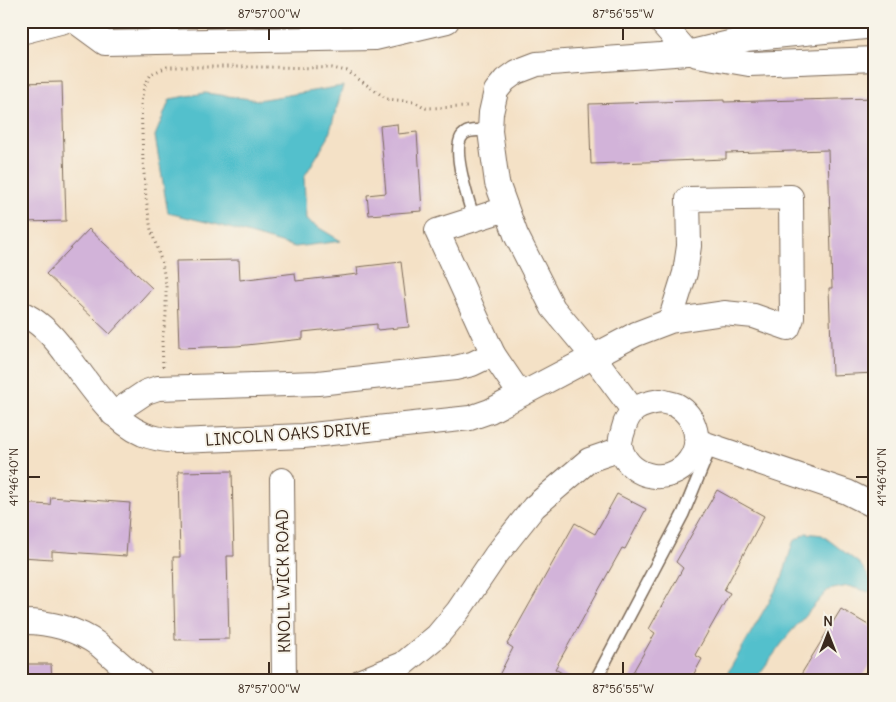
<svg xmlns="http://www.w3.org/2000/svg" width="896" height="702" viewBox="0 0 896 702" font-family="Delius,sans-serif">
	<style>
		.water { fill: #53c0cc; stroke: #477575 }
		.building { fill: #d2b3d9 }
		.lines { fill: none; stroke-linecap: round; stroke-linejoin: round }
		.lane-casing { stroke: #7c6a59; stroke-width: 14 }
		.street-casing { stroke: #7c6a59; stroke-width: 26 }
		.path { stroke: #7c6a59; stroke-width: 3; stroke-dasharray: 1 4; stroke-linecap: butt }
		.lane { stroke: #fff; stroke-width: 11 }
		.street { stroke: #fff; stroke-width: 24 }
		.ticks { fill: none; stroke: #3b2a1e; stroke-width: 2 }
		.labels { text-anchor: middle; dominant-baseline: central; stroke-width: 4; stroke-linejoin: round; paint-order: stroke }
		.street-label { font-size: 16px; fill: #3b2a1e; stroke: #f7f3e8 }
		.neatline { fill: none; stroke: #3b2a1e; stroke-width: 2 }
		.ticks-label { font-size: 12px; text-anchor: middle; fill: #3b2a1e }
	</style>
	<rect width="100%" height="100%" fill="#f7f3e8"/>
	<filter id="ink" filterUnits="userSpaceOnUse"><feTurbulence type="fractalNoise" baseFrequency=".02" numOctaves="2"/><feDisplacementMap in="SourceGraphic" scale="10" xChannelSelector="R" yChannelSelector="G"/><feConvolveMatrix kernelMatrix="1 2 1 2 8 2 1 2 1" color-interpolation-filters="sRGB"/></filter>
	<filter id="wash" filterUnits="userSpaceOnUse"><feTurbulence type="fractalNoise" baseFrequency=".0096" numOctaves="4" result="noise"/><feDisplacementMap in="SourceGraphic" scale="20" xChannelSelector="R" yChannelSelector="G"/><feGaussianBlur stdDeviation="1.12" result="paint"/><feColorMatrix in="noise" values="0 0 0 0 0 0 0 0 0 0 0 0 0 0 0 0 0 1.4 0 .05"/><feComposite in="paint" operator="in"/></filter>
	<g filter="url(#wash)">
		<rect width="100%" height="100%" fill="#f4e1c6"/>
		<!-- water -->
		<g class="water">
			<polygon points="343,86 328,138 304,177 306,220 341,241 295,247 215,224 168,213 155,136 170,99 205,93 258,100"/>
			<polygon points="806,533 822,535 860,564 875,586 869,592 848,586 828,590 789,634 754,681 723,681 782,579 793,542"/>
		</g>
		<g id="blocks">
			<!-- building -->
			<g class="building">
				<polygon points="62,82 66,221 21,222 21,83"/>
				<polygon points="875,98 875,373 832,375 829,288 832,288 828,150 726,153 726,159 591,164 589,104 724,100 724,102"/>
				<polygon points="397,124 398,134 417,132 422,211 369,215 367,195 386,193 380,126"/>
				<polygon points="89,229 152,288 110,334 46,274"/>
				<polygon points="239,260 240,280 295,273 296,281 358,274 357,267 401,262 409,327 377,330 377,324 303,332 303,339 237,346 179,348 176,261"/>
				<polygon points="232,471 234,556 227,556 229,639 175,640 173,557 180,557 178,472"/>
				<polygon points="717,490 764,516 724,590 730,593 695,655 702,659 690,681 628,681 655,633 649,629 683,568 676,562"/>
				<polygon points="617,494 646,509 625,549 622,548 555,669 576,681 496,681 513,648 507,644 575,523 595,534"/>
				<polygon points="51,497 130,503 126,556 52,551 52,559 21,557 21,503 50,505"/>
				<polygon points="841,609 875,629 875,657 860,681 797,681"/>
				<polygon points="21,664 51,664 52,681 21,681"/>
			</g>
		</g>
	</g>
	<g filter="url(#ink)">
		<use href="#blocks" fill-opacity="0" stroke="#7c6a59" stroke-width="1"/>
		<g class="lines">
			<!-- lane casing -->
			<g class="lane-casing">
				<g id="lane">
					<path d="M 474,219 C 469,202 450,148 463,135 C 469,128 482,131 490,131"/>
					<polyline points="595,681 683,514 711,446"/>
				</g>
			</g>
			<!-- street casing -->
			<g class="street-casing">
				<g id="street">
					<polyline points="75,21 105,43 375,38 447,21"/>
					<polyline points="660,21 688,53"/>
					<polyline points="21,32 64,21"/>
					<polyline points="697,55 749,64 875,59"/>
					<path d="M 21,313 C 39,321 53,336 64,351 C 86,379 110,420 143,434 C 154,439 166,440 177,441 L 303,436 L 470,418 L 490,411 L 636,334 L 670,321 L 724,313 L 754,316 L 788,328 L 792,318 L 791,197 L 688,199 L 689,246 L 685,273 L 670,321"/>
					<polyline points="493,354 437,231 506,209"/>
					<path d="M 661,401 C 666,403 672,403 676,405 C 696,416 703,443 689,461 C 671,485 632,480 621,450 C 619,445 621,437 623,431 C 628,409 639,404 661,401 Z"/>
					<polyline points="633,410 593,356 553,308 516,235 497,183 490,131 491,113 496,91 505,80 516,72 537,64 688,53 746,39 875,26"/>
					<polyline points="113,414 146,392 158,388 318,383 455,368 472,364 493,354 520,394"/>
					<polyline points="697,441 847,492 875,506"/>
					<polyline points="282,480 284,681"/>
					<path d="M 21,622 C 47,621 78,629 99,645 C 113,657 126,669 141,681"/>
					<polyline points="361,681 403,664 437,636 458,611 496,555 534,507 589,460 621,449"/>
				</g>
			</g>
			<!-- path -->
			<polyline class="path" points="163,367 162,341 166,316 166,285 162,263 151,230 146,198 143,161 141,102 144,87 151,74 167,67 263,67 332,68 347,71 387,99 415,102 426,108 470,107"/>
			<!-- lane -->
			<use href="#lane" class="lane"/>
			<!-- street -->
			<use href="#street" class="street"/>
		</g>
	</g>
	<!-- ticks -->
	<path class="ticks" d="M 269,28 L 269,40M 623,28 L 623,40M 28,477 L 40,477M 856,477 L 868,477M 269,662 L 269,674M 623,662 L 623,674"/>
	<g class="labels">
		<!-- street labels -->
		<g class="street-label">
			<text transform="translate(288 434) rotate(-4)">LINCOLN OAKS DRIVE</text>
			<text transform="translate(283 581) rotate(-91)">KNOLL WICK ROAD</text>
		</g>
	</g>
	<!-- margin -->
	<rect width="896" height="702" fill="none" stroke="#f7f3e8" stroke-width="55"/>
	<!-- north arrow -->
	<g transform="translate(828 634)" stroke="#f7f3e8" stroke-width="4" paint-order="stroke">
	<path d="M0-4L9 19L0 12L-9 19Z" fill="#3b2a1e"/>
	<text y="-8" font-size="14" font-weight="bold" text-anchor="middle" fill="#3b2a1e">N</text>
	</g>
	<rect x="28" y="28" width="840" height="646" class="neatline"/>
	<g class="ticks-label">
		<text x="269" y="18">87°57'00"W</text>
		<text x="623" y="18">87°56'55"W</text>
		<text transform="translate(14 477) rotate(-90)" y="4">41°46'40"N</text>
		<text transform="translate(882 477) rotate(-90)" y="4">41°46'40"N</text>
		<text x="269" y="693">87°57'00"W</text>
		<text x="623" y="693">87°56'55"W</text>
	</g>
</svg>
